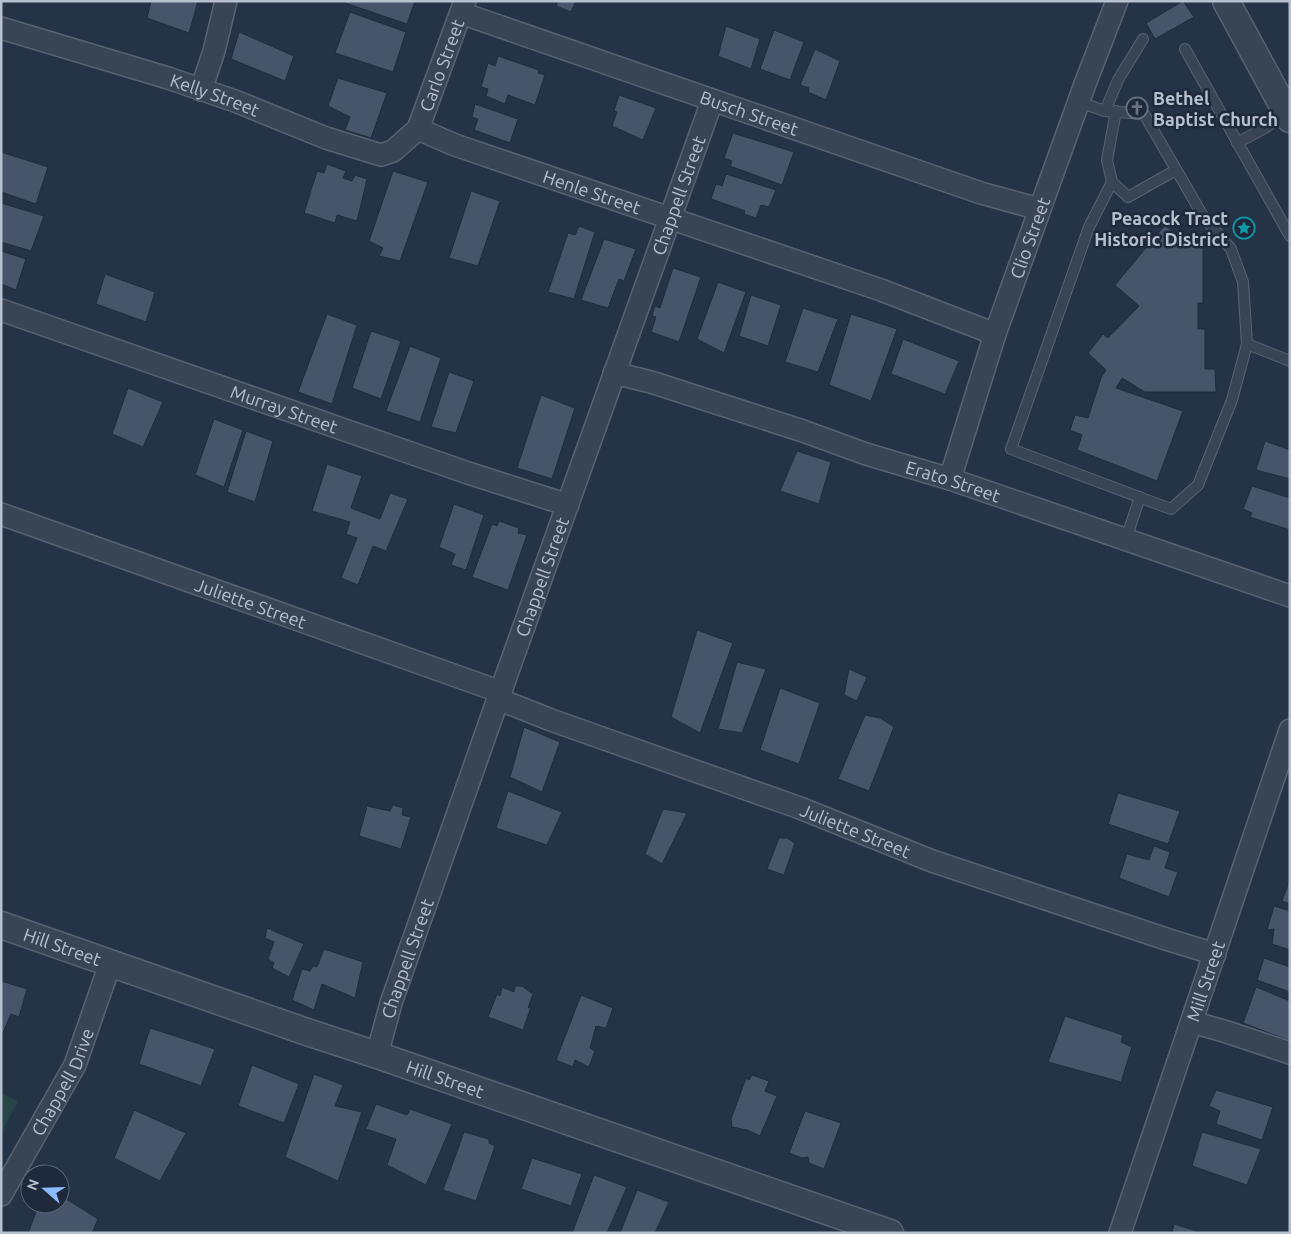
<svg xmlns="http://www.w3.org/2000/svg" width="1291" height="1234" viewBox="0 0 1291 1234" font-family="Ubuntu,sans-serif">
	<style>
		.green { fill: #274447 }
		.building { fill: #46556a; stroke: #202c3d }
		.lines { fill: none; stroke-linecap: round; stroke-linejoin: round }
		.service-casing { stroke: #586372; stroke-width: 12 }
		.minor-casing { stroke: #586372; stroke-width: 24 }
		.tertiary-casing { stroke: #586372; stroke-width: 29 }
		.service { stroke: #394555; stroke-width: 10 }
		.minor { stroke: #394555; stroke-width: 21 }
		.tertiary { stroke: #394555; stroke-width: 26 }
		.labels { text-anchor: middle; dominant-baseline: central; stroke-width: 5; stroke-linejoin: round; paint-order: stroke }
		.street-label { font-size: 18px; fill: #b7c0ce; stroke: #1e2a3b }
		.poi-label { font-size: 18px; font-weight: bold; fill: #b7c0ce; stroke: #1e2a3b; text-anchor: start }
	</style>
	<rect width="100%" height="100%" fill="#243346"/>
	<!-- green -->
	<polygon class="green" points="1,1093 18,1101 1,1134"/>
	<!-- building -->
	<g class="building">
		<polygon points="151,1 198,1 189,33 147,18"/>
		<polygon points="346,1 415,1 407,24 345,3"/>
		<polygon points="558,1 576,1 571,12 556,6"/>
		<polygon points="1183,1 1194,17 1155,39 1146,23"/>
		<polygon points="350,12 406,32 393,72 335,53"/>
		<polygon points="726,26 760,39 751,69 718,56"/>
		<polygon points="774,30 804,42 790,80 760,69"/>
		<polygon points="239,32 294,56 285,81 231,59"/>
		<polygon points="815,49 840,61 826,100 808,92 809,88 800,85"/>
		<polygon points="498,56 539,70 538,73 545,75 535,105 508,95 505,104 486,96 488,89 481,87 488,63 495,66"/>
		<polygon points="338,78 387,93 371,138 345,130 350,117 328,106"/>
		<polygon points="619,95 656,108 643,140 612,126 617,112 614,111"/>
		<polygon points="475,104 518,119 510,143 474,130 478,119 472,117"/>
		<polygon points="733,133 794,152 782,185 730,166 732,161 724,158"/>
		<polygon points="1,152 48,167 36,204 1,192"/>
		<polygon points="327,164 346,171 343,178 352,181 355,175 367,179 357,221 337,215 335,223 304,213 317,171 324,173"/>
		<polygon points="393,171 428,182 400,261 379,256 383,248 369,241"/>
		<polygon points="726,174 776,190 769,207 761,205 756,218 744,214 745,211 711,199 716,184 722,186"/>
		<polygon points="471,191 500,201 478,266 449,258"/>
		<polygon points="1,203 44,216 31,251 1,242"/>
		<polygon points="1165,225 1187,244 1203,247 1203,303 1198,303 1198,329 1205,329 1205,369 1215,369 1216,392 1145,392 1122,378 1116,388 1183,411 1157,481 1077,450 1082,435 1070,430 1075,415 1088,418 1101,378 1106,370 1088,353 1103,334 1108,338 1139,306 1115,285"/>
		<polygon points="579,226 595,232 574,299 548,292 568,233 575,235"/>
		<polygon points="604,239 636,249 624,281 619,279 608,308 581,300"/>
		<polygon points="1,251 26,259 16,290 1,284"/>
		<polygon points="673,268 701,277 679,342 651,332 656,317 652,316 655,306 660,308"/>
		<polygon points="105,274 155,292 146,322 96,304"/>
		<polygon points="718,282 746,292 724,353 697,339"/>
		<polygon points="751,295 781,305 768,346 739,336"/>
		<polygon points="803,308 838,319 818,372 785,362"/>
		<polygon points="327,314 357,325 332,404 298,392"/>
		<polygon points="851,314 897,329 871,401 829,385"/>
		<polygon points="371,331 401,341 381,399 352,388"/>
		<polygon points="903,339 959,361 945,394 891,374"/>
		<polygon points="410,346 441,358 420,422 386,411"/>
		<polygon points="449,372 474,381 456,433 431,427"/>
		<polygon points="128,388 163,402 143,447 112,434"/>
		<polygon points="541,395 575,408 552,479 517,468"/>
		<polygon points="214,419 243,430 224,487 195,475"/>
		<polygon points="246,431 273,441 255,502 227,492"/>
		<polygon points="1265,441 1290,450 1290,479 1256,470"/>
		<polygon points="797,451 831,462 819,504 780,491"/>
		<polygon points="327,464 362,476 351,508 380,519 390,493 408,499 386,551 373,546 358,585 341,578 357,538 346,534 350,522 312,511"/>
		<polygon points="1252,486 1290,498 1290,530 1250,517 1252,513 1243,509"/>
		<polygon points="454,504 484,515 466,570 451,565 455,554 439,547"/>
		<polygon points="499,521 519,528 518,533 527,535 508,590 472,577 492,524 497,526"/>
		<polygon points="697,630 733,643 700,733 671,717"/>
		<polygon points="737,662 766,669 742,733 718,729"/>
		<polygon points="849,669 867,677 857,701 844,695"/>
		<polygon points="780,688 820,703 799,764 760,750"/>
		<polygon points="865,715 880,718 894,727 869,791 838,779"/>
		<polygon points="524,727 560,742 542,792 510,777"/>
		<polygon points="508,791 562,812 547,845 496,828"/>
		<polygon points="1118,793 1180,811 1168,844 1108,824"/>
		<polygon points="393,805 403,808 402,815 411,817 401,849 359,836 367,806 390,811"/>
		<polygon points="663,809 687,813 662,864 645,854"/>
		<polygon points="779,838 787,838 795,843 784,875 767,869"/>
		<polygon points="1154,846 1170,852 1165,868 1178,872 1169,897 1119,878 1127,854 1149,860"/>
		<polygon points="1290,879 1290,904 1282,901"/>
		<polygon points="1274,906 1290,911 1290,950 1272,944 1274,929 1267,930"/>
		<polygon points="267,928 304,944 289,977 272,968 274,963 268,959 274,942 265,938"/>
		<polygon points="324,949 363,962 355,998 322,984 314,1010 292,1000 302,969 310,971 313,966 317,967"/>
		<polygon points="1264,958 1290,967 1290,992 1257,980"/>
		<polygon points="1,981 27,989 19,1017 11,1014 1,1037"/>
		<polygon points="515,986 522,986 533,994 528,1008 531,1007 523,1030 488,1017 497,994 500,996 502,987 514,992"/>
		<polygon points="1256,987 1290,1001 1290,1041 1243,1023"/>
		<polygon points="581,995 613,1008 606,1028 596,1026 590,1048 595,1051 589,1067 575,1060 573,1067 556,1060"/>
		<polygon points="1065,1016 1123,1035 1121,1042 1132,1047 1121,1082 1048,1062"/>
		<polygon points="150,1028 215,1049 201,1086 139,1064"/>
		<polygon points="252,1065 299,1084 284,1123 238,1106"/>
		<polygon points="314,1074 343,1085 335,1106 362,1112 338,1181 285,1157"/>
		<polygon points="752,1075 769,1081 765,1091 777,1096 760,1136 747,1130 732,1127 731,1119 746,1078 749,1080"/>
		<polygon points="1216,1090 1273,1107 1262,1140 1216,1124 1220,1111 1209,1106"/>
		<polygon points="376,1104 407,1115 410,1109 452,1124 426,1185 387,1165 396,1139 366,1129"/>
		<polygon points="134,1110 186,1133 160,1181 114,1158"/>
		<polygon points="805,1111 841,1123 824,1169 809,1163 808,1157 802,1158 789,1153"/>
		<polygon points="464,1132 489,1139 489,1143 495,1146 476,1201 443,1190"/>
		<polygon points="1202,1132 1261,1149 1247,1185 1192,1166"/>
		<polygon points="532,1158 582,1174 571,1206 521,1189"/>
		<polygon points="594,1175 627,1187 607,1233 572,1233"/>
		<polygon points="637,1190 669,1202 655,1233 620,1233"/>
		<polygon points="60,1195 98,1219 92,1233 28,1233 39,1204 60,1204"/>
		<polygon points="1174,1224 1197,1231 1197,1233 1172,1233"/>
	</g>
	<g class="lines">
		<!-- service casing -->
		<g class="service-casing">
			<g id="service">
				<polyline points="1185,49 1290,236"/>
				<polyline points="1079,102 1105,111 1144,114 1203,216 1231,249 1243,282 1247,344 1290,361"/>
				<polyline points="1105,111 1118,80 1143,39"/>
				<polyline points="1237,143 1265,128 1285,114"/>
				<polyline points="1176,170 1128,197 1112,182 1089,227 1011,449 1171,509 1198,485 1232,400 1247,344"/>
				<polyline points="1112,182 1107,160 1116,111"/>
				<polyline points="1126,539 1140,497"/>
			</g>
		</g>
		<!-- minor casing -->
		<g class="minor-casing">
			<g id="minor">
				<path id="s1" d="M 461,13 L 981,193 L 1039,209"/>
				<path id="s2" d="M 1,28 L 168,78 L 235,101 L 326,138 L 381,155 L 393,151 L 418,129 L 465,1"/>
				<polyline points="201,90 214,51 226,1"/>
				<path id="s3" d="M 418,129 L 455,145 L 881,290 L 995,334"/>
				<path id="s4" d="M 1,310 L 468,473 L 568,505"/>
				<path id="s5" d="M 614,373 L 651,382 L 803,431 L 866,454 L 950,479 L 1290,596"/>
				<path id="s6" d="M 950,479 L 995,334 L 1085,84 L 1117,1"/>
				<path id="s7" d="M 1,514 L 501,692"/>
				<path id="s8" d="M 498,699 L 551,720 L 800,808 L 932,861 L 1169,940 L 1215,954"/>
				<polyline points="1192,1022 1227,1032 1290,1053"/>
				<path id="s9" d="M 377,1055 L 391,1003 L 498,699 L 712,101"/>
				<path id="s10" d="M 1,1195 L 75,1065 L 110,964"/>
				<path id="s11" d="M 1120,1233 L 1290,730"/>
			</g>
		</g>
		<!-- tertiary casing -->
		<g class="tertiary-casing">
			<g id="tertiary">
				<polyline points="1226,1 1290,119"/>
				<path id="s12" d="M 1,925 L 304,1031 L 377,1055 L 890,1233"/>
			</g>
		</g>
		<!-- service -->
		<use href="#service" class="service"/>
		<!-- minor -->
		<use href="#minor" class="minor"/>
		<!-- tertiary -->
		<use href="#tertiary" class="tertiary"/>
	</g>
	<!-- icons -->
	<defs>
		<g id="church-ring" transform="scale(1.125)"><circle r="9.5" fill="#1e2a3b" stroke="#6b7280" stroke-width="1.5"/><path d="M-1.2-6h2.4v3.5h3.3v2.4h-3.3V6h-2.4V-.1h-3.3v-2.4h3.3Z" fill="#6b7280"/></g>
		<g id="sight-ring" transform="scale(1.125)"><circle r="9.5" fill="#1e2a3b" stroke="#0f9aa8" stroke-width="1.5"/><path d="M0-6L1.8-2.2L6-1.7L2.9 1.2L3.7 5.4L0 3.3L-3.7 5.4L-2.9 1.2L-6-1.7L-1.8-2.2Z" fill="#0f9aa8"/></g>
	</defs>
	<g fill-rule="evenodd">
		<use href="#church-ring" x="1137" y="108"/>
		<use href="#sight-ring" x="1244" y="228"/>
	</g>
	<g class="labels">
		<!-- street labels -->
		<g class="street-label">
			<text stroke="none"><textPath href="#s2" startOffset="515">Carlo Street</textPath></text>
			<text stroke="none"><textPath href="#s2" startOffset="224">Kelly Street</textPath></text>
			<text stroke="none"><textPath href="#s1" startOffset="305">Busch Street</textPath></text>
			<text stroke="none"><textPath href="#s3" startOffset="185">Henle Street</textPath></text>
			<text stroke="none"><textPath href="#s9" startOffset="911">Chappell Street</textPath></text>
			<text stroke="none"><textPath href="#s6" startOffset="254">Clio Street</textPath></text>
			<text stroke="none"><textPath href="#s4" startOffset="300">Murray Street</textPath></text>
			<text stroke="none"><textPath href="#s5" startOffset="356">Erato Street</textPath></text>
			<text stroke="none"><textPath href="#s9" startOffset="506">Chappell Street</textPath></text>
			<text stroke="none"><textPath href="#s7" startOffset="265">Juliette Street</textPath></text>
			<text stroke="none"><textPath href="#s8" startOffset="381">Juliette Street</textPath></text>
			<text stroke="none"><textPath href="#s12" startOffset="65">Hill Street</textPath></text>
			<text stroke="none"><textPath href="#s9" startOffset="101">Chappell Street</textPath></text>
			<text stroke="none"><textPath href="#s11" startOffset="266">Mill Street</textPath></text>
			<text stroke="none"><textPath href="#s12" startOffset="470">Hill Street</textPath></text>
			<text stroke="none"><textPath href="#s10" startOffset="129">Chappell Drive</textPath></text>
		</g>
		<!-- poi labels -->
		<g class="poi-label">
			<text x="1153" y="98">Bethel<tspan x="1153" dy="21">Baptist Church</tspan></text>
			<text x="1228" y="218" text-anchor="end">Peacock Tract<tspan x="1228" dy="21">Historic District</tspan></text>
		</g>
	</g>
	<!-- border -->
	<rect width="1291" height="1234" fill="none" stroke="#b7c0ce" stroke-width="5"/>
	<!-- north arrow -->
	<g transform="translate(45 1189) rotate(290)"><circle r="24" fill="#1e2a3b" stroke="#5b6676"/>
	<path d="M0-4L9 19L0 12L-9 19Z" fill="#8bbaff"/>
	<text y="-8" font-size="14" font-weight="bold" text-anchor="middle" fill="#b7c0ce">N</text>
	</g>
</svg>
